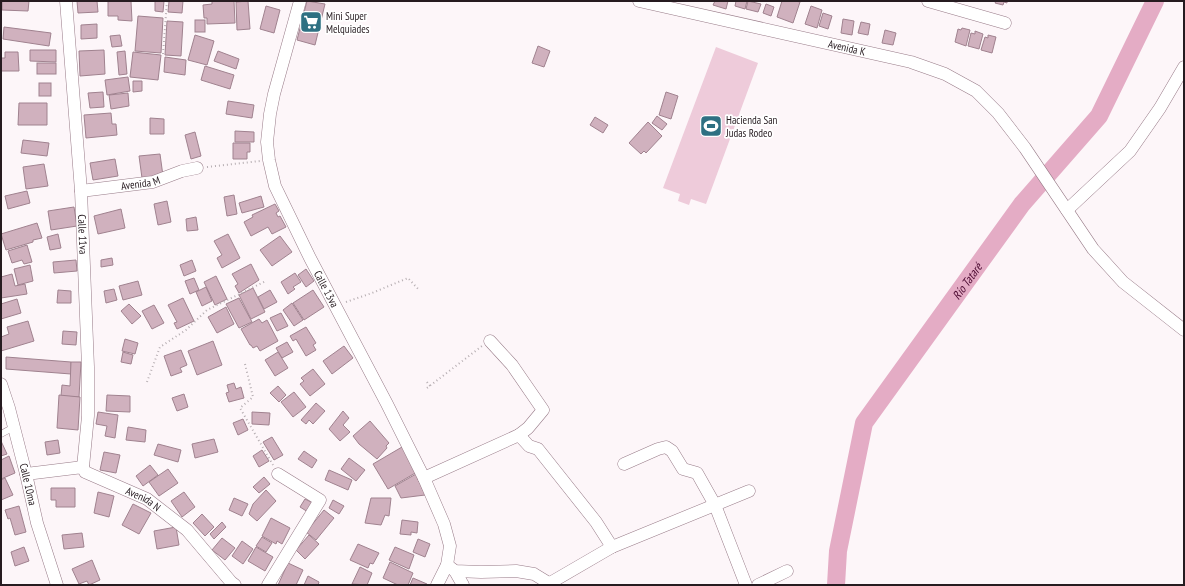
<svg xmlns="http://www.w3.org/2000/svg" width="1185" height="586" viewBox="0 0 1185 586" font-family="'PT Sans Narrow',sans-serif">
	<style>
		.green { fill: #eecbda }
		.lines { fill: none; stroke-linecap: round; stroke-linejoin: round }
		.river { stroke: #e4acc5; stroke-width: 18 }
		.building { fill: #d0b1be; stroke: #a0828f }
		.lane-casing { stroke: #987b88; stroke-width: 7 }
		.street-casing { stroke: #987b88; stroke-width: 13 }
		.path { stroke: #b6aeb2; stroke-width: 2; stroke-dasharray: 1 3; stroke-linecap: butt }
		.lane { stroke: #fff; stroke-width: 6 }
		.street { stroke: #fff; stroke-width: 12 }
		.labels { text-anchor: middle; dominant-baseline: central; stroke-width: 3.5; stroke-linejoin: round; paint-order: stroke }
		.poi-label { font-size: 11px; fill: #261b20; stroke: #fff; text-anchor: start }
		.street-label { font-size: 11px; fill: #261b20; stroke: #fff }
		.water-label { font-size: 12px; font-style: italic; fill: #4b0930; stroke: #fff }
	</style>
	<rect width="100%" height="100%" fill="#fdf6f9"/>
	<!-- green -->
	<polygon class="green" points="716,47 758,63 706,204 691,199 689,205 678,201 680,194 663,188"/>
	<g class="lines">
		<!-- river -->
		<path class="river" id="s1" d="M 836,585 L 838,551 L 864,423 L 1022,204 L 1099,116 L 1155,1"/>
	</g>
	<!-- building -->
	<g class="building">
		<polygon points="2,1 29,1 28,11 2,10"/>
		<polygon points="77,1 97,1 98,12 78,13"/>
		<polygon points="108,1 131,1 132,21 118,20 118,16 108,16"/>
		<polygon points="155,1 164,1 163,12 155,11"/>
		<polygon points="169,1 183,1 182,13 168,12"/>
		<polygon points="212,1 234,1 235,23 207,24 207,18 204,18 203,5 212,4"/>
		<polygon points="248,1 250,29 237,30 236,2"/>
		<polygon points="307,1 325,4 315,45 297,40"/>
		<polygon points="715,1 728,1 726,9 713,5"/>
		<polygon points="736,1 747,1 745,9 735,6"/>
		<polygon points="748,1 761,4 758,12 746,9"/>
		<polygon points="782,1 796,1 800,2 793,23 777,17"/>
		<polygon points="996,1 1007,1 1007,3 1004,2 1003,5 995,3"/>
		<polygon points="766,4 774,7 771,16 763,13"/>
		<polygon points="266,6 280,10 274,33 260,29"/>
		<polygon points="811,6 822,10 817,28 805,24"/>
		<polygon points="823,13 832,16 828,29 819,26"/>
		<polygon points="138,16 163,18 161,53 135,51"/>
		<polygon points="843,19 854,21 852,35 841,33"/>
		<rect x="195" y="20" width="10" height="12"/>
		<polygon points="167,21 183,22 181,56 165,55"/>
		<polygon points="861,22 870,24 868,35 858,33"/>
		<polygon points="97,24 97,38 81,39 81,25"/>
		<polygon points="4,27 51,33 49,46 3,39"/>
		<polygon points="962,28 970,30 966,46 955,42 958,29 961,30"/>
		<polygon points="885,30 896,33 893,45 882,43"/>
		<polygon points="975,31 983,34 979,49 968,46 971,33 975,34"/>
		<polygon points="120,35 122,46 112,47 110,36"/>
		<polygon points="195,35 214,41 207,65 188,60"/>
		<polygon points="988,35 996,37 992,53 981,50 985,37 988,38"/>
		<polygon points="538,46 550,51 544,67 532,63"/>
		<polygon points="30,50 56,50 56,62 30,61"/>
		<polygon points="104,50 105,74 80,76 79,51"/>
		<polygon points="125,51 127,74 119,75 117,52"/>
		<polygon points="218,51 239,59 236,69 214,61"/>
		<polygon points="5,52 18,52 19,71 1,71 1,58 5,58"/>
		<polygon points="133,52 161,55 158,80 130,77"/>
		<polygon points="165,57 186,60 185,75 164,72"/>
		<rect x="37" y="63" width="19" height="11"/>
		<polygon points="205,66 234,75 230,89 201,80"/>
		<polygon points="128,77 130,91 107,95 105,80"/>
		<polygon points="133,81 142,81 142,91 133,92"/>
		<rect x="39" y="83" width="12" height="13"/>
		<polygon points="103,92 104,107 90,108 88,93"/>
		<polygon points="666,92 678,96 671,119 659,115"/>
		<polygon points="128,93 129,106 111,109 109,95"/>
		<polygon points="228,101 254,105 252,118 226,114"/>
		<polygon points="19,103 47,103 47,125 18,125"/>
		<polygon points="111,113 112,124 116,124 117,135 86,138 84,115"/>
		<polygon points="657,116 667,124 662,130 652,123"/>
		<polygon points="595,117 608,125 603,133 590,125"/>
		<polygon points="150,118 164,119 164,134 150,134"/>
		<polygon points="648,122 662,136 646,153 644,151 641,154 629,143"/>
		<polygon points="235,131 254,132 254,142 235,142"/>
		<polygon points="195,132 201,156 191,159 185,135"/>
		<polygon points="23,140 49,143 47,156 21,153"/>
		<polygon points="233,143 250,143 250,152 247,152 247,159 233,159"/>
		<polygon points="160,154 163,176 142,178 139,156"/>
		<polygon points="115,159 118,176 93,180 90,163"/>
		<polygon points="44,164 48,186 26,189 23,167"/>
		<polygon points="27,191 30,203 8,209 5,196"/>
		<polygon points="234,195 237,214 227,216 224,197"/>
		<polygon points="261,196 264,207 242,213 239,203"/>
		<polygon points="167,201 171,222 158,225 154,204"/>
		<polygon points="275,204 279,211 276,213 278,217 280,216 286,227 272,234 268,227 251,236 244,222 253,217 252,215"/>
		<polygon points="74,207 77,226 51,230 48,211"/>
		<polygon points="121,209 125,228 98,234 94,216"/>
		<polygon points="196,217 198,230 187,231 186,219"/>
		<polygon points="37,223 42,238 33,240 33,242 6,250 1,234"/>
		<polygon points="58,234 61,248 50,250 47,237"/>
		<polygon points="228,234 240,258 222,268 217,258 222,255 214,241"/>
		<polygon points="280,236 292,252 272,266 260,250"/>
		<polygon points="27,245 32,262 24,264 22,260 12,263 8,251"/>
		<polygon points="112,258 113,265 101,267 101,260"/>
		<polygon points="76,260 77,271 54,273 53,262"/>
		<polygon points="192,260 196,271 184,276 180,265"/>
		<polygon points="251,264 259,280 239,293 235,286 238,284 232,274"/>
		<polygon points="30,265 33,281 18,285 14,269"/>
		<polygon points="306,269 314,281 306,287 298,275"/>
		<polygon points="295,273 301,282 293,287 295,289 288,294 281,282"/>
		<polygon points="12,274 15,286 25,284 27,294 1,298 1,277"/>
		<polygon points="216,276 227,299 215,305 204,282"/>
		<polygon points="194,278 199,290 190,294 185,281"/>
		<polygon points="138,281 142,295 123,300 119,286"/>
		<polygon points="206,287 212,301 202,306 196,292"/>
		<polygon points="253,288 265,312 251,319 239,295"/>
		<polygon points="114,289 117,300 106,303 104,291"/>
		<polygon points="58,290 71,291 71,303 57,303"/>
		<polygon points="270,290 277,302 264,309 258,297"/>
		<polygon points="313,290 324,307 304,320 293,303"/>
		<polygon points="183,298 194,321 177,329 174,323 177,322 168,305"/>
		<polygon points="239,298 252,322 239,328 226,304"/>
		<polygon points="17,299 21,313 1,319 1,304"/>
		<polygon points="292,303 303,320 294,326 283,310"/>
		<polygon points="129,304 141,316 132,324 121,311"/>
		<polygon points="154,305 164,323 152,329 142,311"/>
		<polygon points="226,307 234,324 217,333 208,317"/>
		<polygon points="281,313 288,326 277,331 270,318"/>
		<polygon points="259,319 262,323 267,320 278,341 260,351 257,346 253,348 251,345 250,345 241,329"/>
		<polygon points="28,321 34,341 1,351 1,337 9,334 7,327"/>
		<polygon points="306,327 316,343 313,345 316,350 306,356 296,339 293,341 290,336"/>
		<polygon points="63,331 77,332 76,345 62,344"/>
		<polygon points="125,339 138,343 135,354 122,351"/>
		<polygon points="213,341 222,365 197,375 188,351"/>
		<polygon points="287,342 293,352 282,358 276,348"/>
		<polygon points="344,346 353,358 332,374 323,361"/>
		<polygon points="181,350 187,365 180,368 182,372 171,376 164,356"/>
		<polygon points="123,352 133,355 131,364 121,362"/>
		<polygon points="278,352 288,368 275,376 265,360"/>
		<polygon points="6,357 71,362 71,374 6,369"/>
		<polygon points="71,362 81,362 79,397 61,396 62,385 70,386"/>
		<polygon points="313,369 325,384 310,396 300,384 304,381 301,378"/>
		<polygon points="234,383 236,389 241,387 244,398 229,402 226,393 229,392 227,385"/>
		<polygon points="278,386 286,395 279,402 270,393"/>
		<polygon points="294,392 306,407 293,417 281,402"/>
		<polygon points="184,394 188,407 177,411 172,398"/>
		<polygon points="59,395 80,397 78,430 57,428"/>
		<polygon points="107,395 130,396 130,412 106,411"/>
		<polygon points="316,403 325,411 313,424 309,420 306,424 301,420"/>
		<polygon points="343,411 349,418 343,425 350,432 340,441 329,429"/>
		<polygon points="98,412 118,415 115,438 105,436 107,426 96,424"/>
		<polygon points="252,412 270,413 269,425 252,424"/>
		<polygon points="243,419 248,430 238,435 233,423"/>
		<polygon points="370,421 389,443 386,446 387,448 377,459 359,444 353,436"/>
		<polygon points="128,427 146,430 145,442 126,440"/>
		<polygon points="272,437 283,455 274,460 263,442"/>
		<polygon points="214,439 218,452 195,458 192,444"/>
		<polygon points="58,440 60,453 47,455 45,442"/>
		<polygon points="1,441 7,454 1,456"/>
		<polygon points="158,444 181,450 178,462 154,455"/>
		<polygon points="402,447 417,472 388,489 373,464"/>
		<polygon points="262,450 269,461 259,467 253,456"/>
		<polygon points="304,451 317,460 312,468 298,459"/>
		<polygon points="104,452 120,455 116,473 100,470"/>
		<polygon points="9,456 15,473 1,479 1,460"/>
		<polygon points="349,458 365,470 356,481 341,469"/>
		<polygon points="150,465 158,475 143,486 136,476"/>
		<polygon points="168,469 178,483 159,496 149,482"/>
		<polygon points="329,470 352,480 348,490 325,480"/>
		<polygon points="416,474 425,495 401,498 395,486"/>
		<polygon points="264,477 270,484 259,493 253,487"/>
		<polygon points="5,478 13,495 1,500 1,480"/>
		<polygon points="51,488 75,488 75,507 56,507 56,500 51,500"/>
		<polygon points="266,490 276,501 257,521 249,514 253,504"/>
		<polygon points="98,492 114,496 109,517 94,513"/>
		<polygon points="184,492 195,507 182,517 171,501"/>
		<polygon points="234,498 248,504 242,516 229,510"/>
		<polygon points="371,498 391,498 389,516 385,515 381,525 365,523"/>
		<polygon points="305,499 313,503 308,512 300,507"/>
		<polygon points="333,500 344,506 339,514 329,508"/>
		<polygon points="133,504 151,513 139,534 122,525"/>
		<polygon points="19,506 26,532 15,535 10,518 8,519 5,510"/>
		<polygon points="324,510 334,518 316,540 306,532"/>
		<polygon points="202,514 214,527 205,536 193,523"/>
		<polygon points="271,518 290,528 282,544 277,541 276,544 262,536"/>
		<polygon points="402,520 418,522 417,533 411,532 411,535 400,534"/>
		<polygon points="222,522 226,527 214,539 210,534"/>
		<polygon points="176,527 179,545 157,549 154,531"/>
		<polygon points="82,533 84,547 64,549 62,535"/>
		<polygon points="309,535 319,544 305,559 296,550"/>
		<polygon points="262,537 272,543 266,552 256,546"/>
		<polygon points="222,538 235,548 225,560 212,550"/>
		<polygon points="418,539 430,544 425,557 413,552"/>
		<polygon points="242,541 253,549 243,564 232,556"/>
		<polygon points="358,544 379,553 373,564 370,563 368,568 350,560"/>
		<polygon points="24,547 29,561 15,566 11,552"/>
		<polygon points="256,547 273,557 265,571 248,561"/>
		<polygon points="395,547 414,555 409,569 389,560"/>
		<polygon points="92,560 100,580 89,585 87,581 79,584 72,569"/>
		<polygon points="390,562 413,573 408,585 398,585 383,578"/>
		<polygon points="288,563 303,570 296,585 278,585"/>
		<polygon points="360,567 372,573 367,585 352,584"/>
		<polygon points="308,576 319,582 318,585 304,585"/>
		<polygon points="413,578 427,584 426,585 410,585"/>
	</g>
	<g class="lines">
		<!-- lane casing -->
		<g class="lane-casing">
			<polyline id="lane" points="1,434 14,427"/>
		</g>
		<!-- street casing -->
		<g class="street-casing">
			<g id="street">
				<path id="s2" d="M 66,1 L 81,191 L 88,367 L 88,416 L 83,467"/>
				<path id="s3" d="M 300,1 L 274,94 L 270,114 L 267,142 L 269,160 L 275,186 L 310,258 L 387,404 L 424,478 L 444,524 L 450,546 L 447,565 L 437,585"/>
				<path id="s4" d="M 639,1 L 911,62 L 945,74 L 976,91 L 998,113 L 1025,148 L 1093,249 L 1123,282 L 1184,330"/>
				<polyline points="928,1 1005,23"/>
				<path id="s5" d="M 81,191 L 153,182 L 182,171 L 197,168"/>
				<polyline points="1067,210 1130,151 1160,108 1184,67"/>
				<polyline points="490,341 512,365 543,410 528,428 519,435"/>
				<path id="s6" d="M 1,384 L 9,408 L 26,474 L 37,523 L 57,585"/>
				<polyline points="624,464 658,449 666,447 672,451 683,469 697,473 715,505 746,585"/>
				<path id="s7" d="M 26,474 L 83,467 L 85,472 L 147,499 L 187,530 L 231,582 L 235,585"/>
				<polyline points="424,478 519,435 529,446 538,449 596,522 612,547"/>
				<polyline points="447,565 455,571 481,572 516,571 534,574 552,585"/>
				<polyline points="455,571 463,585"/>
				<polyline points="550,583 612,547 749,491"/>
				<polyline points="268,585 320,500 278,474"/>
				<polyline points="758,585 787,571"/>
			</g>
		</g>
		<!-- path -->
		<g class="path">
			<polyline points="163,54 167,1"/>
			<polyline points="207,167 260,161"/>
			<polyline points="346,302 372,293 408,278 419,290"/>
			<polyline points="245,364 253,397 240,408 273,465"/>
			<polyline points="147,382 160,347 186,330 207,310 266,281"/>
			<polyline points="427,382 430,386"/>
			<polyline points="427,388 482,346"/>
		</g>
		<!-- lane -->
		<use href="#lane" class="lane"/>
		<!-- street -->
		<use href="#street" class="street"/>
	</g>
	<!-- icons -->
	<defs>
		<g id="supermarket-square" transform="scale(1.15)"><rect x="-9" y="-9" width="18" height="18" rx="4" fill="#2e7082" stroke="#fff"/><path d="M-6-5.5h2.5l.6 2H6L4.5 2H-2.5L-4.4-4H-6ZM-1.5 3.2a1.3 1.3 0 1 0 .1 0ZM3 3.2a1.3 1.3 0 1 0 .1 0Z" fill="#fff"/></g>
		<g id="stadium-square" transform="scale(1.15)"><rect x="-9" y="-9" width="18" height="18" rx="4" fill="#2e7082" stroke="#fff"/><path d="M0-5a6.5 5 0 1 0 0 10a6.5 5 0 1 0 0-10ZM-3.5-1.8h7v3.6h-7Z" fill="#fff"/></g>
	</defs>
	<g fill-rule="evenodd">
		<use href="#supermarket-square" x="311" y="22"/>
		<use href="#stadium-square" x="711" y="126"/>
	</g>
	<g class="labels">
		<!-- poi labels -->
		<g class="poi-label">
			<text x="326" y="16">Mini Super<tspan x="326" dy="13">Melquiades</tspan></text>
			<text x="726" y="120">Hacienda San<tspan x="726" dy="13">Judas Rodeo</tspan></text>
		</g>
		<!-- street labels -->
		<g class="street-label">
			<text stroke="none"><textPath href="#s4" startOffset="213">Avenida K</textPath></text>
			<text stroke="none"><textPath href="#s5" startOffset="60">Avenida M</textPath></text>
			<text stroke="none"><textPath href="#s2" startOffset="234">Calle 11va</textPath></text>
			<text stroke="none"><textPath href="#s3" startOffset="305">Calle 13va</textPath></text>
			<text stroke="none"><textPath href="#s6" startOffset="104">Calle 10ma</textPath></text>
			<text stroke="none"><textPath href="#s7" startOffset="127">Avenida N</textPath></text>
		</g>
		<!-- water labels -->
		<g class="water-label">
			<text stroke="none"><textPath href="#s1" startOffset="340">Río Tataré</textPath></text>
		</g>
	</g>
	<!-- border -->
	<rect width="1185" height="586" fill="none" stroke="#261b20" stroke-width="4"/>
</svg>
